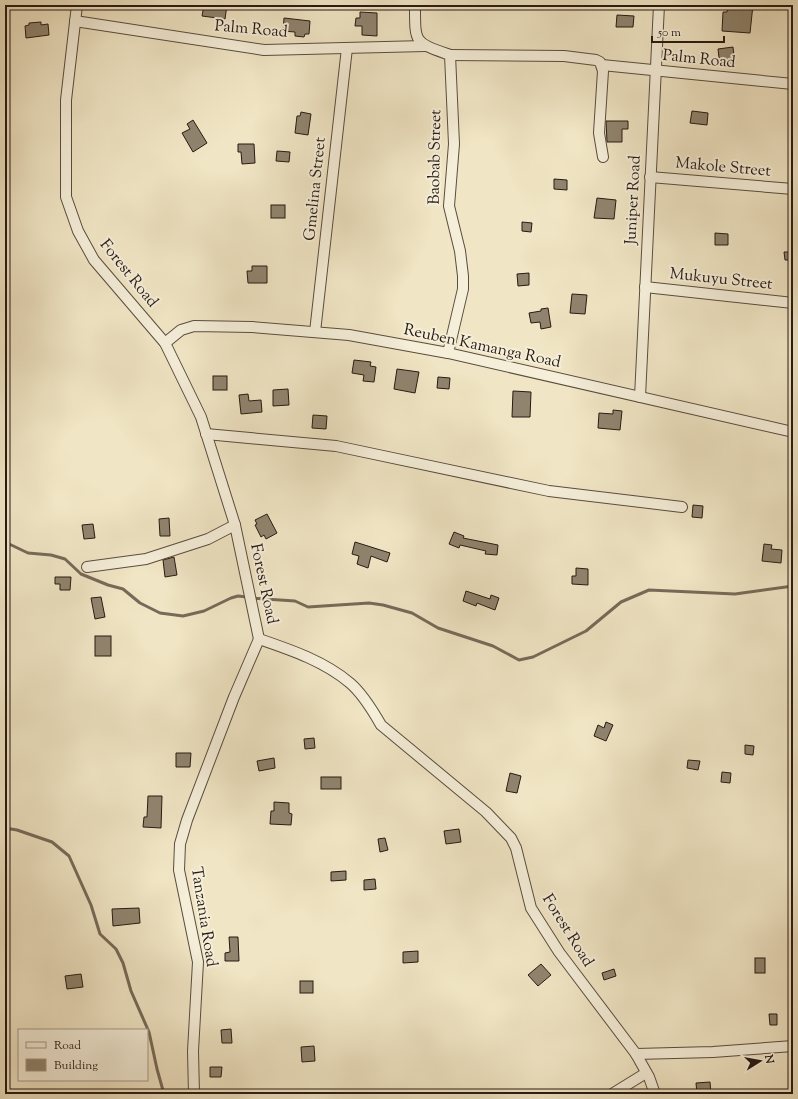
<svg xmlns="http://www.w3.org/2000/svg" width="798" height="1099" viewBox="0 0 798 1099" font-family="'Sorts Mill Goudy',serif">
	<style>
		.lines { fill: none; stroke-linecap: round; stroke-linejoin: round }
		.stream { stroke: #776a59; stroke-width: 3 }
		.building { fill: #90846f; stroke: #271a13 }
		.minor-casing { stroke: #594d3f; stroke-width: 12 }
		.minor { stroke: #f5eed9; stroke-width: 10 }
		.labels { text-anchor: middle; dominant-baseline: central; stroke-width: 4; stroke-linejoin: round; paint-order: stroke }
		.street-label { font-size: 16px; fill: #271a13; stroke: #f5eed9 }
	</style>
	<rect width="100%" height="100%" fill="#f0e5c4"/>
	<filter id="stains"><feTurbulence type="fractalNoise" baseFrequency=".005" numOctaves="4"/><feColorMatrix values="0 0 0 0 .2 0 0 0 0 .09 0 0 0 0 .02 0 0 0 .5 -.17"/></filter>
	<radialGradient id="worn" r=".72"><stop offset=".6" stop-color="#630" stop-opacity="0"/><stop offset="1" stop-color="#630" stop-opacity=".3"/></radialGradient>
	<g class="lines">
		<!-- stream -->
		<g class="stream">
			<polyline points="5,542 28,553 51,555 65,559 81,574 108,585 123,589 140,603 160,613 183,616 204,611 231,598 238,596 247,597"/>
			<polyline points="252,598 295,601 308,607 369,603 383,605 412,613 438,628 493,646 519,660 533,657 586,631 621,602 649,590 735,594 793,586"/>
			<polyline points="5,828 17,830 52,842 69,856 91,905 100,934 116,949 123,963 131,991 149,1032 157,1069 164,1094"/>
		</g>
	</g>
	<!-- building -->
	<g class="building">
		<polygon points="204,5 227,5 225,19 202,16"/>
		<polygon points="742,5 753,5 750,33 722,31 723,12 727,12 728,6 742,7"/>
		<polygon points="360,12 377,13 377,36 362,35 362,26 355,26 356,18 360,18"/>
		<polygon points="617,15 634,16 633,27 616,27"/>
		<polygon points="284,18 310,21 309,34 305,34 304,37 295,36 295,32 283,31"/>
		<polygon points="41,22 41,25 48,24 49,35 26,38 25,26 29,25 29,23"/>
		<polygon points="733,47 735,64 720,66 718,49"/>
		<polygon points="692,111 708,113 707,125 690,123"/>
		<polygon points="301,112 311,114 308,135 295,133 297,116 300,116"/>
		<polygon points="193,120 207,143 193,152 182,133 190,129 187,124"/>
		<polygon points="606,121 628,121 628,129 622,129 622,142 607,142"/>
		<polygon points="238,144 254,144 255,163 242,164 241,152 238,152"/>
		<polygon points="277,151 290,152 289,162 276,161"/>
		<polygon points="554,179 567,180 567,190 554,189"/>
		<polygon points="597,198 616,200 614,219 594,218"/>
		<rect x="271" y="205" width="14" height="13"/>
		<polygon points="522,222 532,223 531,232 522,231"/>
		<polygon points="715,233 728,234 728,245 715,245"/>
		<polygon points="784,252 793,252 793,260 785,260"/>
		<polygon points="252,266 267,266 267,283 248,283 247,271 252,271"/>
		<polygon points="529,273 529,285 518,286 517,274"/>
		<polygon points="572,294 587,295 585,314 570,313"/>
		<polygon points="548,308 551,327 541,329 540,322 531,323 529,313 541,311 541,309"/>
		<polygon points="354,360 371,362 370,366 376,367 374,382 363,381 364,375 352,373"/>
		<polygon points="397,369 419,372 415,393 394,389"/>
		<rect x="213" y="376" width="14" height="14"/>
		<polygon points="438,377 450,378 449,389 437,388"/>
		<polygon points="288,389 289,405 273,406 273,390"/>
		<polygon points="513,391 531,392 530,417 512,417"/>
		<polygon points="248,394 249,401 261,400 262,412 241,414 239,395"/>
		<polygon points="613,410 622,411 620,430 598,428 599,413 613,414"/>
		<polygon points="313,415 327,416 326,429 312,428"/>
		<polygon points="693,505 703,506 702,518 692,517"/>
		<polygon points="267,514 277,533 266,539 264,535 261,537 255,525 257,524 255,520"/>
		<polygon points="169,518 170,536 160,536 159,519"/>
		<polygon points="93,524 95,538 84,539 82,525"/>
		<polygon points="454,532 464,536 463,538 498,545 497,555 485,554 486,551 460,545 459,548 449,544"/>
		<polygon points="355,542 390,553 387,562 371,556 368,568 357,564 359,556 352,554"/>
		<polygon points="764,544 772,545 771,549 782,550 781,563 762,561"/>
		<polygon points="174,557 177,575 165,577 163,560"/>
		<polygon points="576,568 588,569 588,585 572,584 572,576 576,576"/>
		<polygon points="55,577 71,577 70,590 60,590 60,584 55,584"/>
		<polygon points="466,591 490,599 491,595 499,598 495,610 477,603 476,606 463,601"/>
		<polygon points="101,597 105,617 95,619 91,598"/>
		<rect x="95" y="636" width="16" height="20"/>
		<polygon points="606,722 613,725 606,741 594,736 598,725 604,728"/>
		<polygon points="314,738 315,748 305,749 304,739"/>
		<polygon points="745,745 754,746 753,755 745,754"/>
		<polygon points="176,753 191,753 190,767 176,767"/>
		<polygon points="274,758 275,768 259,771 257,761"/>
		<polygon points="688,760 700,761 698,770 687,768"/>
		<polygon points="722,772 731,773 730,783 721,782"/>
		<polygon points="510,773 521,776 517,793 506,791"/>
		<rect x="321" y="777" width="20" height="12"/>
		<polygon points="148,796 162,796 161,828 143,827 144,817 147,817"/>
		<polygon points="274,802 289,803 289,813 292,814 291,825 270,824 271,811 274,811"/>
		<polygon points="459,829 461,842 446,844 444,831"/>
		<polygon points="385,838 388,850 380,852 378,839"/>
		<polygon points="346,871 346,880 331,881 331,872"/>
		<polygon points="375,879 376,889 364,890 364,880"/>
		<polygon points="139,908 140,923 113,926 112,909"/>
		<polygon points="229,937 238,937 239,961 225,961 225,953 230,952"/>
		<polygon points="418,951 418,962 403,963 403,952"/>
		<rect x="755" y="958" width="10" height="15"/>
		<polygon points="541,964 551,975 538,986 528,975"/>
		<polygon points="614,969 616,976 604,980 602,973"/>
		<polygon points="81,974 83,987 67,989 65,976"/>
		<rect x="300" y="981" width="13" height="12"/>
		<polygon points="769,1014 777,1014 777,1025 770,1025"/>
		<polygon points="231,1029 232,1043 222,1043 221,1030"/>
		<polygon points="314,1046 315,1061 302,1062 301,1047"/>
		<polygon points="210,1067 222,1067 221,1077 210,1077"/>
		<polygon points="710,1082 711,1094 697,1094 696,1083"/>
	</g>
	<g class="lines">
		<!-- minor casing -->
		<g class="minor-casing">
			<g id="minor">
				<polyline points="77,5 66,100 66,197 78,231 94,260 165,343 201,417 235,525 259,639"/>
				<path d="M 415,5 C 415,44 414,42 450,55 L 454,144 L 449,206 L 460,251 L 463,276 L 463,289 L 448,353"/>
				<polyline points="75,21 264,50 425,46"/>
				<polyline points="450,55 564,56 596,60 600,62 603,71 599,133 603,157"/>
				<polyline points="602,65 793,84"/>
				<polyline points="650,177 793,189"/>
				<polyline points="645,287 793,303"/>
				<polyline points="315,332 347,48"/>
				<polyline points="165,343 181,330 194,326 252,327 349,335 448,353 793,432"/>
				<polyline points="640,397 659,5"/>
				<polyline points="206,434 336,446 549,491 682,507"/>
				<polyline points="87,567 146,559 208,539 235,525"/>
				<path d="M 259,639 C 291,650 324,661 350,683 C 363,694 373,711 381,725 L 486,812 L 511,838 L 516,848 L 531,908 L 559,952 L 636,1054 L 649,1077 L 655,1094"/>
				<polyline points="636,1054 713,1052 793,1046"/>
				<polyline points="194,1094 193,1051 198,962 179,870 180,844 187,820 234,697 259,639"/>
				<polyline points="612,1094 646,1073"/>
			</g>
		</g>
		<!-- minor -->
		<use href="#minor" class="minor"/>
	</g>
	<g class="labels">
		<!-- street labels -->
		<g class="street-label">
			<text transform="translate(251 30) rotate(5)">Palm Road</text>
			<text transform="translate(699 60) rotate(6)">Palm Road</text>
			<text transform="translate(436 157) rotate(-89)">Baobab Street</text>
			<text transform="translate(723 168) rotate(5)">Makole Street</text>
			<text transform="translate(316 189) rotate(-84)">Gmelina Street</text>
			<text transform="translate(634 200) rotate(-87)">Juniper Road</text>
			<text transform="translate(128 274) rotate(51)">Forest Road</text>
			<text transform="translate(721 280) rotate(6)">Mukuyu Street</text>
			<text transform="translate(482 347) rotate(12)">Reuben Kamanga Road</text>
			<text transform="translate(263 584) rotate(78)">Forest Road</text>
			<text transform="translate(203 917) rotate(81)">Tanzania Road</text>
			<text transform="translate(567 931) rotate(58)">Forest Road</text>
		</g>
	</g>
	<!-- margin -->
	<rect width="798" height="1099" fill="none" stroke="#f0e5c4" stroke-width="20"/>
	<rect x="6" y="6" width="786" height="1087" fill="none" stroke="#271a13" stroke-width="2"/>
	<rect x="10" y="10" width="778" height="1079" fill="none" stroke="#271a13"/>
	<!-- legend -->
	<rect x="18" y="1029" width="130" height="52" fill="#f5eed9" stroke="#a3998a"/>
	<rect x="26" y="1042" width="20" height="6" fill="#f5eed9" stroke="#a3998a"/>
	<text x="54" y="1049" font-size="12" fill="#271a13">Road</text>
	<rect x="26" y="1059" width="20" height="12" fill="#90846f" stroke="#a3998a"/>
	<text x="54" y="1069" font-size="12" fill="#271a13">Building</text>
	<!-- north arrow -->
	<g transform="translate(760 1061) rotate(79)" stroke="#f5eed9" stroke-width="3" paint-order="stroke">
	<path d="M0-3L7 15L0 10L-7 15Z" fill="#271a13"/>
	<text y="-6" font-size="11" font-weight="bold" text-anchor="middle" fill="#271a13">N</text>
	</g>
	<!-- scale -->
	<path d="M652 36v6h72v-6" fill="none" stroke="#271a13" stroke-width="2"/>
	<text x="658" y="36" font-size="12" fill="#271a13" stroke="#f5eed9" stroke-width="3" paint-order="stroke">50 m</text>
	<rect width="100%" height="100%" filter="url(#stains)"/>
	<rect width="100%" height="100%" fill="url(#worn)"/>
</svg>
